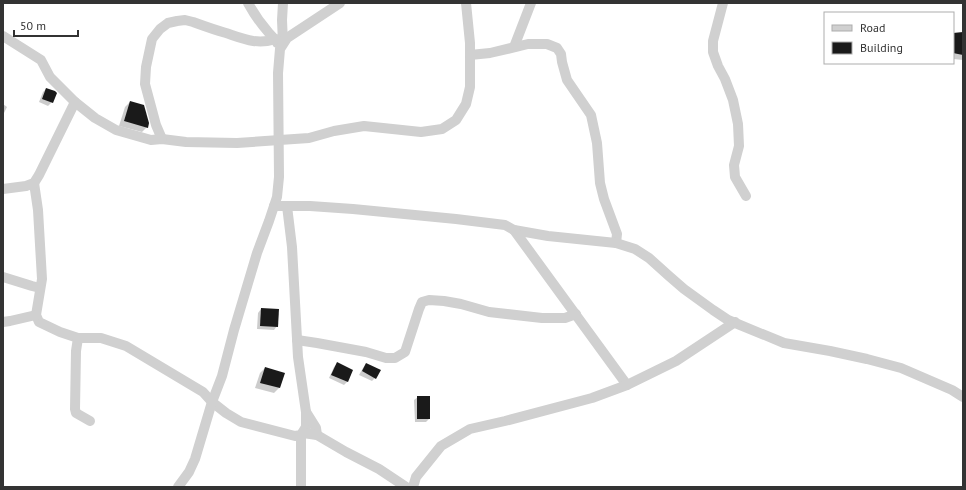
<svg xmlns="http://www.w3.org/2000/svg" width="966" height="490" viewBox="0 0 966 490" font-family="'PT Sans',sans-serif">
	<style>
		.shadow { fill: #0003 }
		.building { fill: #1a1a1a }
		.lines { fill: none; stroke-linecap: round; stroke-linejoin: round }
		.minor { stroke: #d0d0d0; stroke-width: 10 }
	</style>
	<rect width="100%" height="100%" fill="#fff"/>
	<!-- shadow -->
	<g class="shadow">
		<polygon points="963,33 963,60 953,59 953,34"/>
		<polygon points="46,89 52,102 48,106 39,102 43,92"/>
		<polygon points="130,102 147,127 142,132 119,126 125,107"/>
		<polygon points="3,104 7,107 3,115"/>
		<polygon points="261,309 277,326 274,330 257,329 258,313"/>
		<polygon points="337,364 352,371 347,382 344,385 329,378 334,367"/>
		<polygon points="366,364 375,378 372,381 359,375 363,368"/>
		<polygon points="265,368 283,374 279,388 274,393 255,388 260,373"/>
		<polygon points="418,397 429,419 426,422 415,422 414,400"/>
	</g>
	<!-- building -->
	<g class="building">
		<polygon points="963,32 963,55 953,53 953,33"/>
		<polygon points="46,88 55,91 57,93 53,103 42,99"/>
		<polygon points="130,101 144,105 149,123 148,128 124,121"/>
		<polygon points="261,308 279,309 278,327 260,326"/>
		<polygon points="337,362 353,370 348,382 331,375"/>
		<polygon points="366,363 381,370 376,379 362,371"/>
		<polygon points="265,367 285,373 280,388 260,383"/>
		<rect x="417" y="396" width="13" height="23"/>
	</g>
	<g class="lines">
		<!-- minor -->
		<g class="minor">
			<path d="M 248,3 C 254,14 261,24 269,33 C 272,37 275,38 277,43"/>
			<polyline points="283,3 282,20 283,43"/>
			<polyline points="723,3 713,41 713,52 718,66 725,79 733,100 738,124 739,146 734,165 735,177 746,196"/>
			<polyline points="3,36 41,60 50,77 75,102 95,118 116,130 151,140 162,139 186,142 237,143 309,138 334,131 364,126 421,132 442,129 456,120 466,104 470,87 470,43 466,3"/>
			<polyline points="514,47 531,3"/>
			<polyline points="470,55 490,53 528,44 547,44 557,48 561,54 562,62 567,80 591,115 597,143 600,183 604,199 617,234 616,243"/>
			<path d="M 162,139 L 156,125 L 145,84 L 146,67 L 152,39 L 160,29 L 168,23 L 177,21 L 185,20 L 193,22 C 204,26 215,30 226,33 C 244,39 257,45 276,39"/>
			<polyline points="34,183 38,210 42,279 36,315 39,322 60,332 78,338 101,338 126,346 203,392 212,402 226,413 241,422 295,436 301,435 306,427 306,412 298,357 292,247 287,206"/>
			<polyline points="3,189 26,186 34,183 39,175 75,102"/>
			<polyline points="274,206 310,206 353,209 456,219 505,225 514,230 548,236 616,243 635,249 649,258 669,276 684,289 713,310 728,320 784,343 830,351 867,359 901,368 952,390 963,397"/>
			<polyline points="514,230 627,385"/>
			<polyline points="3,277 32,286 40,288"/>
			<polyline points="3,322 10,321 36,315"/>
			<polyline points="78,338 76,351 75,409 76,413 90,421"/>
			<polyline points="297,340 317,343 366,352 386,358 395,358 405,352 419,309 422,302 429,300 444,301 461,304 489,312 542,318 565,318 576,314"/>
			<polyline points="306,412 316,428 317,435"/>
			<polyline points="303,433 317,435 346,452 379,469 406,487"/>
			<polyline points="178,487 189,472 195,459 212,402 222,376 234,330 257,253 269,221 277,197 279,177 278,73 280,49 287,38 340,3"/>
			<polyline points="301,487 301,435"/>
			<polyline points="413,487 416,477 441,446 470,429 505,421 592,398 627,385 676,361 735,322"/>
		</g>
	</g>
	<!-- border -->
	<rect width="966" height="490" fill="none" stroke="#333333" stroke-width="8"/>
	<!-- legend -->
	<rect x="824" y="12" width="130" height="52" fill="#ffffff" stroke="#adadad"/>
	<rect x="832" y="25" width="20" height="6" fill="#d0d0d0" stroke="#adadad"/>
	<text x="860" y="32" font-size="12" fill="#333333">Road</text>
	<rect x="832" y="42" width="20" height="12" fill="#1a1a1a" stroke="#adadad"/>
	<text x="860" y="52" font-size="12" fill="#333333">Building</text>
	<!-- scale -->
	<path d="M14 30v6h64v-6" fill="none" stroke="#333333" stroke-width="2"/>
	<text x="20" y="30" font-size="12" fill="#333333" stroke="#ffffff" stroke-width="3" paint-order="stroke">50 m</text>
</svg>
